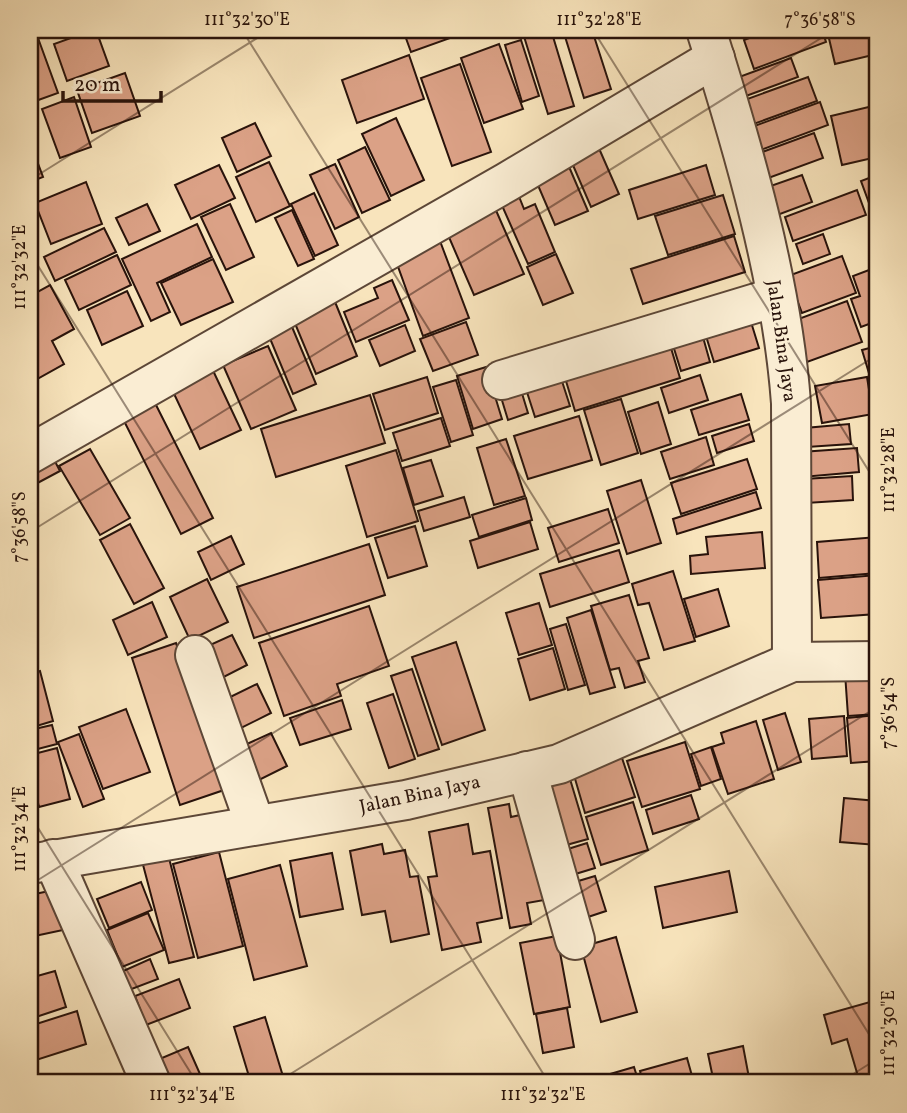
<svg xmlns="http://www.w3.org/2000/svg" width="907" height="1113" viewBox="0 0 907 1113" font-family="Vollkorn,serif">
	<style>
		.building { fill: #dba186; stroke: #29130b; stroke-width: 2 }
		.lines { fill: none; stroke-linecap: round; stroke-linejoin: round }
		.minor-casing { stroke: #5d4737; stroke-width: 42 }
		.minor { stroke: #faedd3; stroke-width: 38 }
		.ticks { fill: none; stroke: #29130b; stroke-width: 2; stroke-opacity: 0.45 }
		.labels { text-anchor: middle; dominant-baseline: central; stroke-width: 5; stroke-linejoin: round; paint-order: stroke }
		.street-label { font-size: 19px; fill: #29130b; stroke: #faedd3 }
		.neatline { fill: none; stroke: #29130b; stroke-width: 2.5 }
		.ticks-label { font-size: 18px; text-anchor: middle; fill: #29130b }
	</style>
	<rect width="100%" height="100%" fill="#f8e4bc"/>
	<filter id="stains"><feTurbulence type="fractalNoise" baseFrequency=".00286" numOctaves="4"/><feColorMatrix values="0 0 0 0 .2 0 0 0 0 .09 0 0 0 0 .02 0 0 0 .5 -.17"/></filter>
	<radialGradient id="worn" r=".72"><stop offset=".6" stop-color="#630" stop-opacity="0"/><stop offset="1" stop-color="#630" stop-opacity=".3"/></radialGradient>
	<!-- building -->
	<g class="building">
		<polygon points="93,30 96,30 109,66 67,81 54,44"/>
		<polygon points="403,30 450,30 453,37 411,52"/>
		<polygon points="522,30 551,30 574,106 548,114"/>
		<polygon points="563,30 592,30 611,89 584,98"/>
		<polygon points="770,30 822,30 826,42 754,69 744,40"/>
		<polygon points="827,30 877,30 877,54 835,64"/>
		<polygon points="38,38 58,93 30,103 30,41"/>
		<polygon points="521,40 539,96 522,102 505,45"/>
		<polygon points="499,44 523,109 484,123 461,58"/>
		<polygon points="409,55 424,99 357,123 342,80"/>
		<polygon points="791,58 798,77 746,96 739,77"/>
		<polygon points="460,64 491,152 452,166 421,78"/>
		<polygon points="125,73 140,116 92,133 77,90"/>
		<polygon points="808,77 817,101 748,126 739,102"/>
		<polygon points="74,97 91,147 60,158 42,109"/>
		<polygon points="820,102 828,125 758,151 749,128"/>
		<polygon points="877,105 877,157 842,165 831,116"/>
		<polygon points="396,118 424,180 391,196 362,134"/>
		<polygon points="255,123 271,156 237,172 222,138"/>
		<polygon points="814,133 823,158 763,180 754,155"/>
		<polygon points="594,137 619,194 591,207 566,149"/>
		<polygon points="30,142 43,177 30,182"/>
		<polygon points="365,147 390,200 362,213 338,160"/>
		<polygon points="564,155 588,211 555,225 531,169"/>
		<polygon points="269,162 290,206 256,222 236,177"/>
		<polygon points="335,164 359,217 335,229 310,175"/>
		<polygon points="219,165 235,198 191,219 175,185"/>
		<polygon points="706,165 715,195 638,219 629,190"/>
		<polygon points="802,175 812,202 772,217 762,189"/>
		<polygon points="877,175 877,225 861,181"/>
		<polygon points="86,182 102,224 51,244 35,203"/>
		<polygon points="514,184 524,209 535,204 555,252 528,264 496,192"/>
		<polygon points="857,190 866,215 793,241 785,217"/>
		<polygon points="314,193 338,245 315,256 291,204"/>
		<polygon points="723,195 735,234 668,255 655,216"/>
		<polygon points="491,199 524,274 474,295 442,221"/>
		<polygon points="147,204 160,231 129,245 116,218"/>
		<polygon points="230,204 254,257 226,270 201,217"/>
		<polygon points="292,210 314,259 298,266 275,218"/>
		<polygon points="197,224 212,257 157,283 170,312 151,321 122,259"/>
		<polygon points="104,228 116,252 55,281 44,257"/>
		<polygon points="437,233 469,318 423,336 392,250"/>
		<polygon points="823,234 830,254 803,264 796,244"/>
		<polygon points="734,236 745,272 643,304 631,269"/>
		<polygon points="556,254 573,293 543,305 527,267"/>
		<polygon points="117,255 131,285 79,310 65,280"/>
		<polygon points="842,256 856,293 802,313 788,276"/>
		<polygon points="213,259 233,302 181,325 161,283"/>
		<polygon points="877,267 877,321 861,327 851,299 860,296 853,276"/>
		<polygon points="392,280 409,320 356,342 344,312 378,298 374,288"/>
		<polygon points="50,285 74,329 52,341 64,364 30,383 30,296"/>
		<polygon points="127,291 143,326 102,345 87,310"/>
		<polygon points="331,292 357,356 316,374 289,309"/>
		<polygon points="847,301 862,342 807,362 793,321"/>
		<polygon points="747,309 759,348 714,362 702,323"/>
		<polygon points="287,315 316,384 293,394 264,324"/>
		<polygon points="466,322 478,355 433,371 420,339"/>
		<polygon points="405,325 415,351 380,366 369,340"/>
		<polygon points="701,330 710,362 681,371 671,339"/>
		<polygon points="668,338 680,378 575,411 563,371"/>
		<polygon points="268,346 296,410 251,429 223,365"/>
		<polygon points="877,346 877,389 874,390 862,350"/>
		<polygon points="209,362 241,430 200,449 168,381"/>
		<polygon points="486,367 502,419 473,429 457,376"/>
		<polygon points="560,375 570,406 535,417 525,386"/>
		<polygon points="700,375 708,400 669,413 661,388"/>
		<polygon points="427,377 438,413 385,430 373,394"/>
		<polygon points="517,377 528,413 508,420 497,384"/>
		<polygon points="867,377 873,414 822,423 815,386"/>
		<polygon points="456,380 473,435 451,442 433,387"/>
		<polygon points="741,394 749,420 699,435 691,410"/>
		<polygon points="370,395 385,443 276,477 261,429"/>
		<polygon points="621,399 638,453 601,465 584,410"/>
		<polygon points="658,402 671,444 641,454 628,412"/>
		<polygon points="155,403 213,518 181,534 123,419"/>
		<polygon points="579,416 592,460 528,479 514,436"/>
		<polygon points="441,418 450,446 402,461 393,433"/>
		<polygon points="749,424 754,441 717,453 712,436"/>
		<polygon points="849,424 851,444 807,447 805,428"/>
		<polygon points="706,437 714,465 670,479 661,452"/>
		<polygon points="506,439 525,496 494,505 477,448"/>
		<polygon points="47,446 60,471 30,487 30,455"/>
		<polygon points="857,448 859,472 802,477 801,452"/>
		<polygon points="90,449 130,518 100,535 59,466"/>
		<polygon points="396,450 418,521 367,537 346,466"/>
		<polygon points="747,459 757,489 681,514 671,483"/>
		<polygon points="431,460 443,496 414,505 403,468"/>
		<polygon points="852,476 853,500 806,503 804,479"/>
		<polygon points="641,480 661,543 627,554 607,491"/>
		<polygon points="756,492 761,508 677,534 673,519"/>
		<polygon points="464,497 470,517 424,531 418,511"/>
		<polygon points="526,498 532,520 479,537 472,515"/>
		<polygon points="608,509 619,543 559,562 548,528"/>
		<polygon points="530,522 538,549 478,568 470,541"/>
		<polygon points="130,524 164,588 134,604 100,540"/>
		<polygon points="415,526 427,566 388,578 375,538"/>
		<polygon points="762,532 765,568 691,574 690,556 708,554 706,537"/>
		<polygon points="231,536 244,564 211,580 198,552"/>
		<polygon points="877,537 877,573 819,578 817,542"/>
		<polygon points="369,544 385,595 254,638 237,587"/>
		<polygon points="619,550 629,582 550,607 540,574"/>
		<polygon points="673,571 695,641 664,650 649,603 638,605 632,584"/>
		<polygon points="877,575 877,614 821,618 818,580"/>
		<polygon points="207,579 228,622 190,640 170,597"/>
		<polygon points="718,589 729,626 696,637 684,599"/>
		<polygon points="629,595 649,658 638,661 645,682 625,688 619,668 610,670 591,606"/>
		<polygon points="152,602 167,637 128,655 113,620"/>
		<polygon points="539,603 552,645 519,655 506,613"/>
		<polygon points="369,606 389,666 337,684 341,696 284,716 259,643"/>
		<polygon points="591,610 615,687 590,694 567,618"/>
		<polygon points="566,624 585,685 568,690 550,629"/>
		<polygon points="232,635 247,665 214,682 199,650"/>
		<polygon points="456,642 485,730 442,745 412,657"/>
		<polygon points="176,643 224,790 180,805 132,658"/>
		<polygon points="553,648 565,689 530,700 518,659"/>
		<polygon points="412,669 439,749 418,756 391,676"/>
		<polygon points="877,670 877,714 848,716 845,673"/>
		<polygon points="40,671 53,721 30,728 30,674"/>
		<polygon points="257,684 271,713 235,731 220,702"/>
		<polygon points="393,694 415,759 389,768 367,703"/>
		<polygon points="342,700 351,729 300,745 290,718"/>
		<polygon points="126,709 150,772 103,789 79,727"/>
		<polygon points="785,713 801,762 778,770 763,720"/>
		<polygon points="877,715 877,761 851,763 847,718"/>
		<polygon points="844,716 847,756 812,759 809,719"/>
		<polygon points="756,721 774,779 728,794 712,747 724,743 721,733"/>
		<polygon points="52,725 57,744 30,751 30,730"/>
		<polygon points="271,733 287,766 255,782 238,748"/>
		<polygon points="79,734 104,799 83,807 58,742"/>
		<polygon points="685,742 700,789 642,807 627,761"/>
		<polygon points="711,747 721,779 701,786 691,754"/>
		<polygon points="57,748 70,799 39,807 30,771 30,755"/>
		<polygon points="619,749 635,797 585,813 571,765"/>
		<polygon points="570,779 588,839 552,849 534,790"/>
		<polygon points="691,795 699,819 653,834 646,810"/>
		<polygon points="844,798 877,801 877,845 840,842"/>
		<polygon points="633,802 648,850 601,865 586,817"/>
		<polygon points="509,804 511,817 534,812 550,899 527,903 531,924 510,928 488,808"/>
		<polygon points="468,824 473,854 490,851 502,918 477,923 481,942 442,950 428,877 437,876 429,832"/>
		<polygon points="587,843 595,868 559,879 552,854"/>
		<polygon points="382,844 384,854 405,850 410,877 418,876 429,934 391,942 385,911 362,915 350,851"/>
		<polygon points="219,852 243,946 198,958 173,864"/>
		<polygon points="332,853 343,909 300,917 290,861"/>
		<polygon points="168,854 194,957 169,963 142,861"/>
		<polygon points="280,865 307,966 254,980 228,879"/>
		<polygon points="729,871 737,912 663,928 655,887"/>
		<polygon points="595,876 606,911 576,921 565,885"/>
		<polygon points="141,882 152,910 109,928 97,899"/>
		<polygon points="54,890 63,930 30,937 30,895"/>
		<polygon points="148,913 164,950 122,967 107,930"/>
		<polygon points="557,936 570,1007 534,1014 520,943"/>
		<polygon points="616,937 637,1012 601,1022 581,947"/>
		<polygon points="150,959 158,979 129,990 121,972"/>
		<polygon points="55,971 66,1007 30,1019 30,978"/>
		<polygon points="179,979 190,1008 146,1025 135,996"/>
		<polygon points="877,1000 877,1083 860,1083 847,1039 832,1044 824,1015"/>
		<polygon points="567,1008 574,1047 543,1053 536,1014"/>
		<polygon points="77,1011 86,1044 30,1062 30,1026"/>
		<polygon points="265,1017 285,1083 251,1083 234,1027"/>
		<polygon points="743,1046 750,1083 714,1083 708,1054"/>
		<polygon points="188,1047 204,1083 159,1083 150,1063"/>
		<polygon points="687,1058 694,1083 643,1083 640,1071"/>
		<polygon points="634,1067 639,1083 602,1083 600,1077"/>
	</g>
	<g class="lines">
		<!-- minor casing -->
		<g class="minor-casing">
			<g id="minor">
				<path d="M 706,30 C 743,147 782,280 791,403 L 792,662"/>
				<polyline points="502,380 776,297"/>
				<polyline points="30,454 507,182 715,58"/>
				<polyline points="195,655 255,824"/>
				<polyline points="527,771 575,940"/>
				<polyline points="53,859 151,1083"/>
				<polyline points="30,864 406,800 559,764 792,662 877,661"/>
			</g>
		</g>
		<!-- minor -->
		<use href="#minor" class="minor"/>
	</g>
	<!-- ticks -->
	<path class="ticks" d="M 242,30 L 877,1047M 593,30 L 877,484M 30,180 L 270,30M 30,253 L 549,1083M 30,532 L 834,30M 30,815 L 197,1083M 30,885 L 877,355M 276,1083 L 877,707M 839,1083 L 877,1059"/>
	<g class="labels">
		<!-- street labels -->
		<g class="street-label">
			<text transform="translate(781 341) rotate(82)">Jalan Bina Jaya</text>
			<text transform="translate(420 795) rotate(-12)">Jalan Bina Jaya</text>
		</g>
	</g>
	<!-- margin -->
	<rect width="907" height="1113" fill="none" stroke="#f8e4bc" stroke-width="77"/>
	<!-- scale -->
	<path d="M63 91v10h98v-10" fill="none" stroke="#29130b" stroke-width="3.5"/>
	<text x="74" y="91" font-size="21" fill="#29130b" stroke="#faedd3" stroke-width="5" paint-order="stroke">20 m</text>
	<rect x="38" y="38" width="831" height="1036" class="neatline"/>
	<g class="ticks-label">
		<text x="247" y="25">111°32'30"E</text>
		<text x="599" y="25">111°32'28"E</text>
		<text x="820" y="25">7°36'58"S</text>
		<text transform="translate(19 267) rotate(-90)" y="6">111°32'32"E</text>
		<text transform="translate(888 470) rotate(-90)" y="6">111°32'28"E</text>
		<text transform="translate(19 527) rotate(-90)" y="6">7°36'58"S</text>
		<text transform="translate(888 713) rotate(-90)" y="6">7°36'54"S</text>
		<text transform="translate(19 829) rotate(-90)" y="6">111°32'34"E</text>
		<text transform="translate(888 1033) rotate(-90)" y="6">111°32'30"E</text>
		<text x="192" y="1100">111°32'34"E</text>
		<text x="543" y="1100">111°32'32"E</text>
	</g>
	<rect width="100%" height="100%" filter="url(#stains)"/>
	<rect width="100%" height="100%" fill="url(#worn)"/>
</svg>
